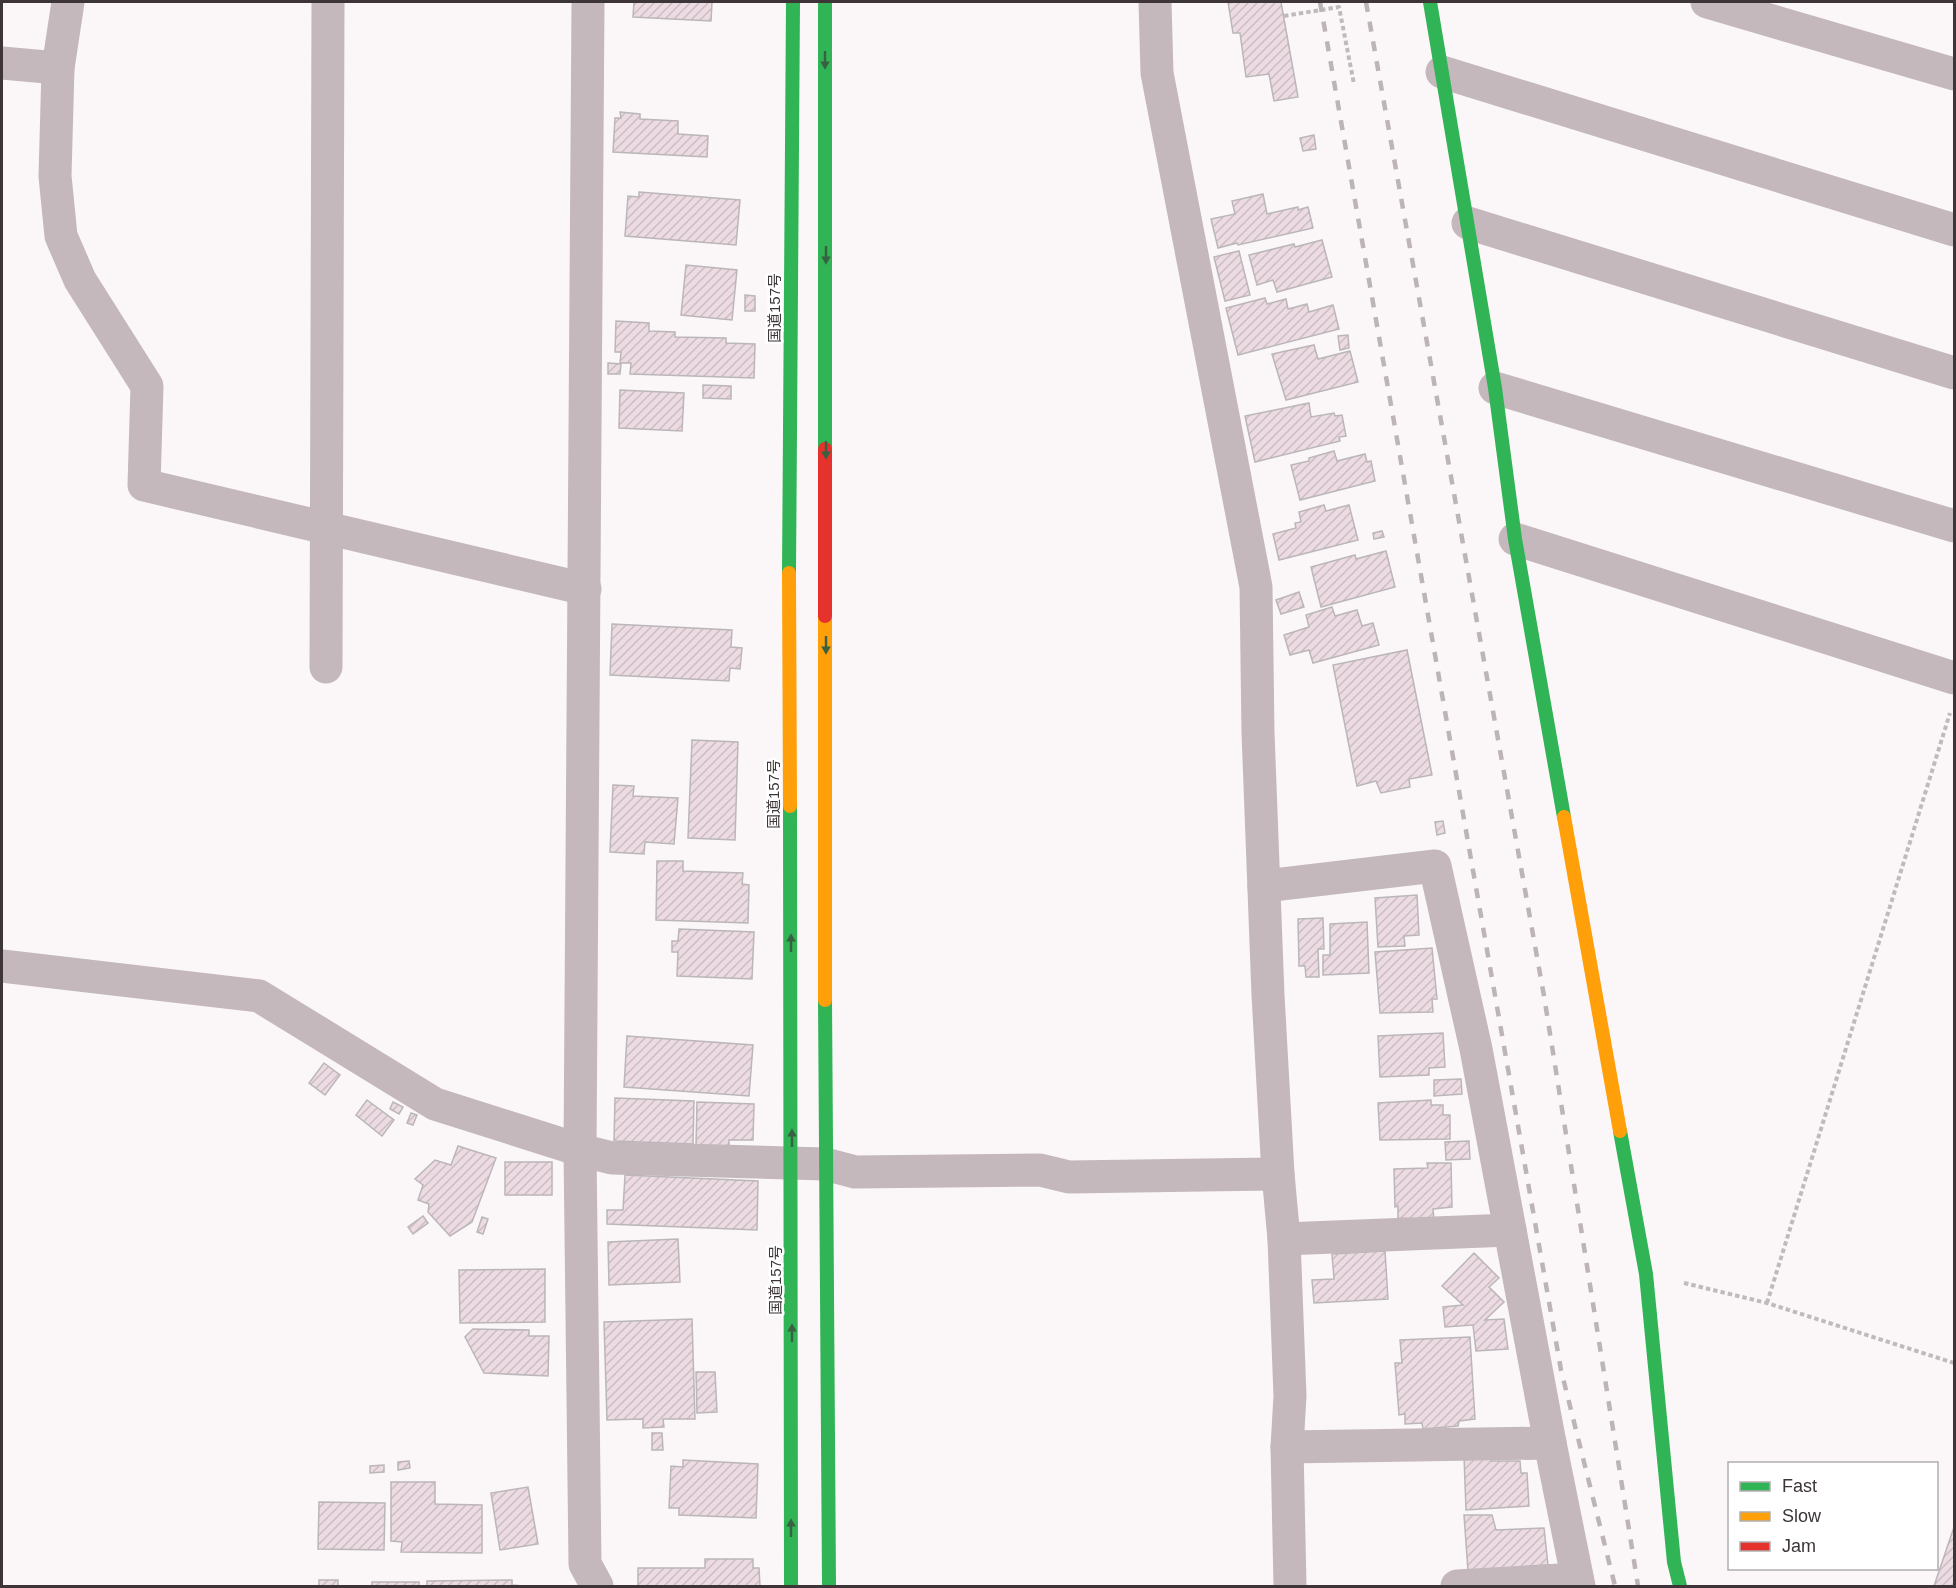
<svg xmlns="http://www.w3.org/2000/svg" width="1956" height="1588" viewBox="0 0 1956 1588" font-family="Arial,'Noto Sans JP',sans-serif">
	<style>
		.building { fill: url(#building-hatch); stroke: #bbb6b8; stroke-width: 1.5 }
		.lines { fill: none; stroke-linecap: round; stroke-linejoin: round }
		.path { stroke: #c1babd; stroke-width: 4; stroke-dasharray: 4.5 3; stroke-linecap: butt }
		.street { stroke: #c4b8bd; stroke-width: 33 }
		.fast { stroke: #30b455; stroke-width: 14 }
		.slow { stroke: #ff9f0a; stroke-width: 14 }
		.jam { stroke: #e5322d; stroke-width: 14 }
		.rail { stroke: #bcb4b8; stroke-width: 4.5; stroke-dasharray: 10 10; stroke-linecap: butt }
		.oneway { fill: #386142 }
		.labels { text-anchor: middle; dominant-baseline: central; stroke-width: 5; stroke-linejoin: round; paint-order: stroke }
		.street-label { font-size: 15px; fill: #3d3538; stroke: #fff }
	</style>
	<defs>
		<pattern id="building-hatch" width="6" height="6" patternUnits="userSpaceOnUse" patternTransform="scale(1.5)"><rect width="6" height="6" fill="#ecdbe2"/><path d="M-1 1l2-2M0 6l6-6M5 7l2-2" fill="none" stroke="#cbbdc3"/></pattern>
	</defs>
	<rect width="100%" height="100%" fill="#fbf7f9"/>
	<!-- building -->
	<g class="building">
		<polygon points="634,2 712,2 711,21 633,17"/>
		<polygon points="1228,2 1281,2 1298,97 1274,101 1269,74 1246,77 1240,33 1233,33"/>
		<polygon points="620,112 640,114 640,119 678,121 678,134 708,136 707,157 613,152 615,118 621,118"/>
		<polygon points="1314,135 1316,149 1303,151 1300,138"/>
		<polygon points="639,192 740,200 736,245 625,236 628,196 639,197"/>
		<polygon points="1263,194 1267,214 1298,207 1298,210 1308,207 1313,228 1238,245 1237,243 1218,248 1211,219 1235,214 1232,201"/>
		<polygon points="1322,240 1332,277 1277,292 1273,280 1257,285 1249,255 1294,244 1295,247"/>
		<polygon points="1239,251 1250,295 1225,301 1214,257"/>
		<polygon points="686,265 737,270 732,320 681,315"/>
		<polygon points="745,295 755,296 755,311 745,311"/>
		<polygon points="1265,298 1267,304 1286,299 1288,309 1307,304 1309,312 1333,305 1339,329 1238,355 1226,308"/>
		<polygon points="616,321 649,323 649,331 675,332 675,337 726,338 726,343 755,344 754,378 630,374 631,363 620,363 621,352 615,352"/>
		<polygon points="1348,335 1349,348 1340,350 1338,336"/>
		<polygon points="1314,345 1318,359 1350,351 1358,382 1286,400 1272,354"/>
		<polygon points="608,363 621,364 620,374 608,374"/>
		<polygon points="703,385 731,386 731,399 703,398"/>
		<polygon points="620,390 684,393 682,431 619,428"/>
		<polygon points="1309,403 1311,417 1334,413 1335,416 1342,415 1346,436 1339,437 1340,441 1255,462 1245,416"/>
		<polygon points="1334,451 1337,461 1365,454 1367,462 1371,461 1375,481 1300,500 1291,465 1309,461 1309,458"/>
		<polygon points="1324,505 1326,511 1349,505 1358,540 1279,560 1273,534 1296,528 1295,523 1301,522 1299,512"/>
		<polygon points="1382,531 1384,537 1374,539 1373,533"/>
		<polygon points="1386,551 1395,587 1321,607 1311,567 1355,555 1356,559"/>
		<polygon points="1299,592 1304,607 1281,614 1276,600"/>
		<polygon points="1332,607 1335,616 1357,610 1362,626 1373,623 1379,645 1313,663 1309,650 1290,655 1284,635 1309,627 1306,615"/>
		<polygon points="612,624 732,630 731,647 742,648 740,669 730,668 729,681 610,675"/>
		<polygon points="1407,650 1432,775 1409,779 1410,787 1381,793 1376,781 1357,786 1333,665"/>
		<polygon points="692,740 738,742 735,840 688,838"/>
		<polygon points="613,785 634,786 633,796 678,798 674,844 645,842 644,854 610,852"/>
		<polygon points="1443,821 1445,833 1437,835 1435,822"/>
		<polygon points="657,861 683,861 683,871 743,873 742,884 749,885 748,923 656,920"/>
		<polygon points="1417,895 1419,935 1404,936 1405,946 1378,947 1375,898"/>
		<polygon points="1323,918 1324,949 1318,949 1319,977 1306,977 1305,966 1299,966 1298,919"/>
		<polygon points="1367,922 1369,973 1323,975 1323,955 1330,955 1330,924"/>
		<polygon points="679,929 754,932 752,979 677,976 678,952 672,952 672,941 678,941"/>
		<polygon points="1432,948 1437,999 1432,999 1433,1012 1380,1013 1375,952"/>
		<polygon points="1443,1033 1445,1067 1429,1068 1429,1075 1380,1077 1378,1036"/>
		<polygon points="627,1036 753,1045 749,1096 624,1087"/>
		<polygon points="324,1063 340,1075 325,1095 309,1083"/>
		<polygon points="1461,1079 1462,1094 1434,1096 1434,1080"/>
		<polygon points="615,1098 694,1101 693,1144 614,1141"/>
		<polygon points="367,1100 394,1120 382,1136 356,1115"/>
		<polygon points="1431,1100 1431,1105 1443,1105 1443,1115 1450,1115 1450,1139 1380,1140 1378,1103"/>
		<polygon points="393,1102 403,1107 399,1114 390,1109"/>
		<polygon points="697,1102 754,1104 753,1140 729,1140 729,1147 696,1146"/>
		<polygon points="411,1113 417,1115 413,1125 407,1123"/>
		<polygon points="1469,1141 1470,1159 1446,1160 1445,1142"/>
		<polygon points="458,1146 496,1158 472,1222 450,1236 428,1212 429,1204 418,1200 423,1185 415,1179 435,1160 451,1165"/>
		<rect x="505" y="1162" width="47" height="33"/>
		<polygon points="1427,1163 1451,1163 1452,1207 1433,1209 1434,1220 1398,1218 1398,1206 1395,1207 1394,1169 1428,1168"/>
		<polygon points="625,1175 758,1181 757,1230 607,1224 607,1210 623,1210"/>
		<polygon points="423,1216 428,1223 413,1234 408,1227"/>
		<polygon points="482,1217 488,1219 483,1234 477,1232"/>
		<polygon points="678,1239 680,1282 609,1285 608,1242"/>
		<polygon points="1385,1251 1388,1299 1314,1303 1312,1280 1334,1279 1332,1254"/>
		<polygon points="1474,1253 1499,1278 1489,1287 1504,1302 1485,1320 1504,1319 1508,1349 1476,1351 1473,1325 1445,1327 1443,1307 1463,1305 1442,1286"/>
		<polygon points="545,1269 545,1322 460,1323 459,1270"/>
		<polygon points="692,1319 695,1419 663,1419 664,1427 643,1428 643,1419 607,1420 604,1322"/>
		<polygon points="473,1329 529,1330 529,1336 549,1336 548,1376 484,1373 465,1337"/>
		<polygon points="1470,1337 1475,1419 1459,1421 1458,1426 1423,1429 1422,1423 1405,1424 1405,1414 1399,1415 1395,1363 1402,1363 1400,1340"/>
		<polygon points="696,1372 715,1372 717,1412 697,1413"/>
		<polygon points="652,1433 662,1433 663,1450 652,1450"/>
		<polygon points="1490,1455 1491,1461 1520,1461 1521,1473 1527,1473 1529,1506 1466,1510 1464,1456"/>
		<polygon points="683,1460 758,1464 756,1518 679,1515 679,1508 669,1508 671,1466 683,1467"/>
		<polygon points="409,1461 410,1468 398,1470 398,1462"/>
		<polygon points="384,1465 384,1472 370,1473 370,1466"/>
		<polygon points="391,1482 435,1482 435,1504 482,1505 482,1553 401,1552 402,1542 391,1541"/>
		<polygon points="528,1487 538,1544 500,1550 491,1493"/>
		<polygon points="319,1502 385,1503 384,1550 318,1549"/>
		<polygon points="1464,1515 1492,1515 1496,1530 1544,1528 1548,1565 1468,1571"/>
		<polygon points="1954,1527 1954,1586 1934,1586"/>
		<polygon points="705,1559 753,1559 753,1568 759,1568 760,1586 638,1586 638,1568 705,1568"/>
		<rect x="319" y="1580" width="19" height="6"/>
		<polygon points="512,1580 512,1585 524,1586 427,1586 427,1581"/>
		<rect x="372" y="1582" width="47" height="4"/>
	</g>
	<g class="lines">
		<!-- path -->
		<g class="path">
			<polyline points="1284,16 1339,7 1354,84"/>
			<polyline points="1684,1283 1767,1303 1954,1363"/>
			<polyline points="1767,1303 1950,713"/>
		</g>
		<!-- street -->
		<g class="street">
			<polyline points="68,2 58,68 55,176 61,236 80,280 147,386 144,485 585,589"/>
			<polyline points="588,2 580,1150 585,1564 597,1586"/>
			<polyline points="1155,2 1157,73 1256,587 1258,733 1268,995 1278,1174 1284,1239 1290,1396 1287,1447 1290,1586"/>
			<polyline points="1707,2 1954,74"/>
			<polyline points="2,63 58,68"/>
			<polyline points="1442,72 1954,230"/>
			<polyline points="1468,223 1954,373"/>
			<polyline points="1495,388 1954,526"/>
			<polyline points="1515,539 1954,678"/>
			<polyline points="326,667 328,2"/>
			<polyline points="1264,886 1435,866 1476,1049 1550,1443 1579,1586"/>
			<polyline points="2,966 259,996 435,1104 580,1150 612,1158 825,1164 855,1172 1040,1170 1069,1177 1278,1174"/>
			<polyline points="1284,1239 1510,1230"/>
			<polyline points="1287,1447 1550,1443"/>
			<polyline points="1457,1586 1577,1579"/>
		</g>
		<!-- fast -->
		<g class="fast">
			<polyline points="825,2 825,449"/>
			<polyline points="1430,2 1495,388 1515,539 1564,817"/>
			<polyline points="789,573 793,2"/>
			<polyline points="790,806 791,1586"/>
			<polyline points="825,1000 829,1586"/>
			<polyline points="1620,1131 1646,1274 1674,1562 1680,1586"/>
		</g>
		<!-- slow -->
		<g class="slow">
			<polyline points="789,573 790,806"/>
			<polyline points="825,616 825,1000"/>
			<polyline points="1564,817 1620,1131"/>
		</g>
		<!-- jam -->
		<polyline class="jam" points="825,449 825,616"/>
		<!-- rail -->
		<g class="rail">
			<polyline points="1320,2 1561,1370 1615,1586"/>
			<polyline points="1366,2 1544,996 1638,1586"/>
		</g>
	</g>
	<!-- one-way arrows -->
	<defs><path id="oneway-solid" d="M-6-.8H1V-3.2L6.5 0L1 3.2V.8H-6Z" transform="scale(1.5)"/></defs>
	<g class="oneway">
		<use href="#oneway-solid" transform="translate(825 60) rotate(90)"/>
		<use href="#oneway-solid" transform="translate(826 255) rotate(90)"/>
		<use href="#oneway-solid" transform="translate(826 450) rotate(90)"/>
		<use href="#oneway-solid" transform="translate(826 645) rotate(90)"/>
		<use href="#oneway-solid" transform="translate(791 943) rotate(-90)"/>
		<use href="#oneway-solid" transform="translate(792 1138) rotate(-90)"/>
		<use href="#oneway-solid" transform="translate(792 1333) rotate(-90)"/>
		<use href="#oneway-solid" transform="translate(791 1528) rotate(-90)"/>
	</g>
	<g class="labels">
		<!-- street labels -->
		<g class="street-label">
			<text transform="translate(774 308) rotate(-90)">国道157号</text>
			<text transform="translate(773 794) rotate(-90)">国道157号</text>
			<text transform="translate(775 1280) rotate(-90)">国道157号</text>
		</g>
	</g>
	<!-- border -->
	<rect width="1956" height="1588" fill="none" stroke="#3d3538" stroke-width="6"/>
	<!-- legend -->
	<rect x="1728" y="1462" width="210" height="108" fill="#ffffff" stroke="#b1aeaf" stroke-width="1.5"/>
	<rect x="1740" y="1482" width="30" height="9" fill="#30b455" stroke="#b1aeaf" stroke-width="1.5"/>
	<text x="1782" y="1492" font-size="18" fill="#3d3538">Fast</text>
	<rect x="1740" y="1512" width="30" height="9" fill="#ff9f0a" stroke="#b1aeaf" stroke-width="1.5"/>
	<text x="1782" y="1522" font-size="18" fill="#3d3538">Slow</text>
	<rect x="1740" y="1542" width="30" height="9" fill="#e5322d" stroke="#b1aeaf" stroke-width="1.5"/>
	<text x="1782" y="1552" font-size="18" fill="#3d3538">Jam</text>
</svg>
